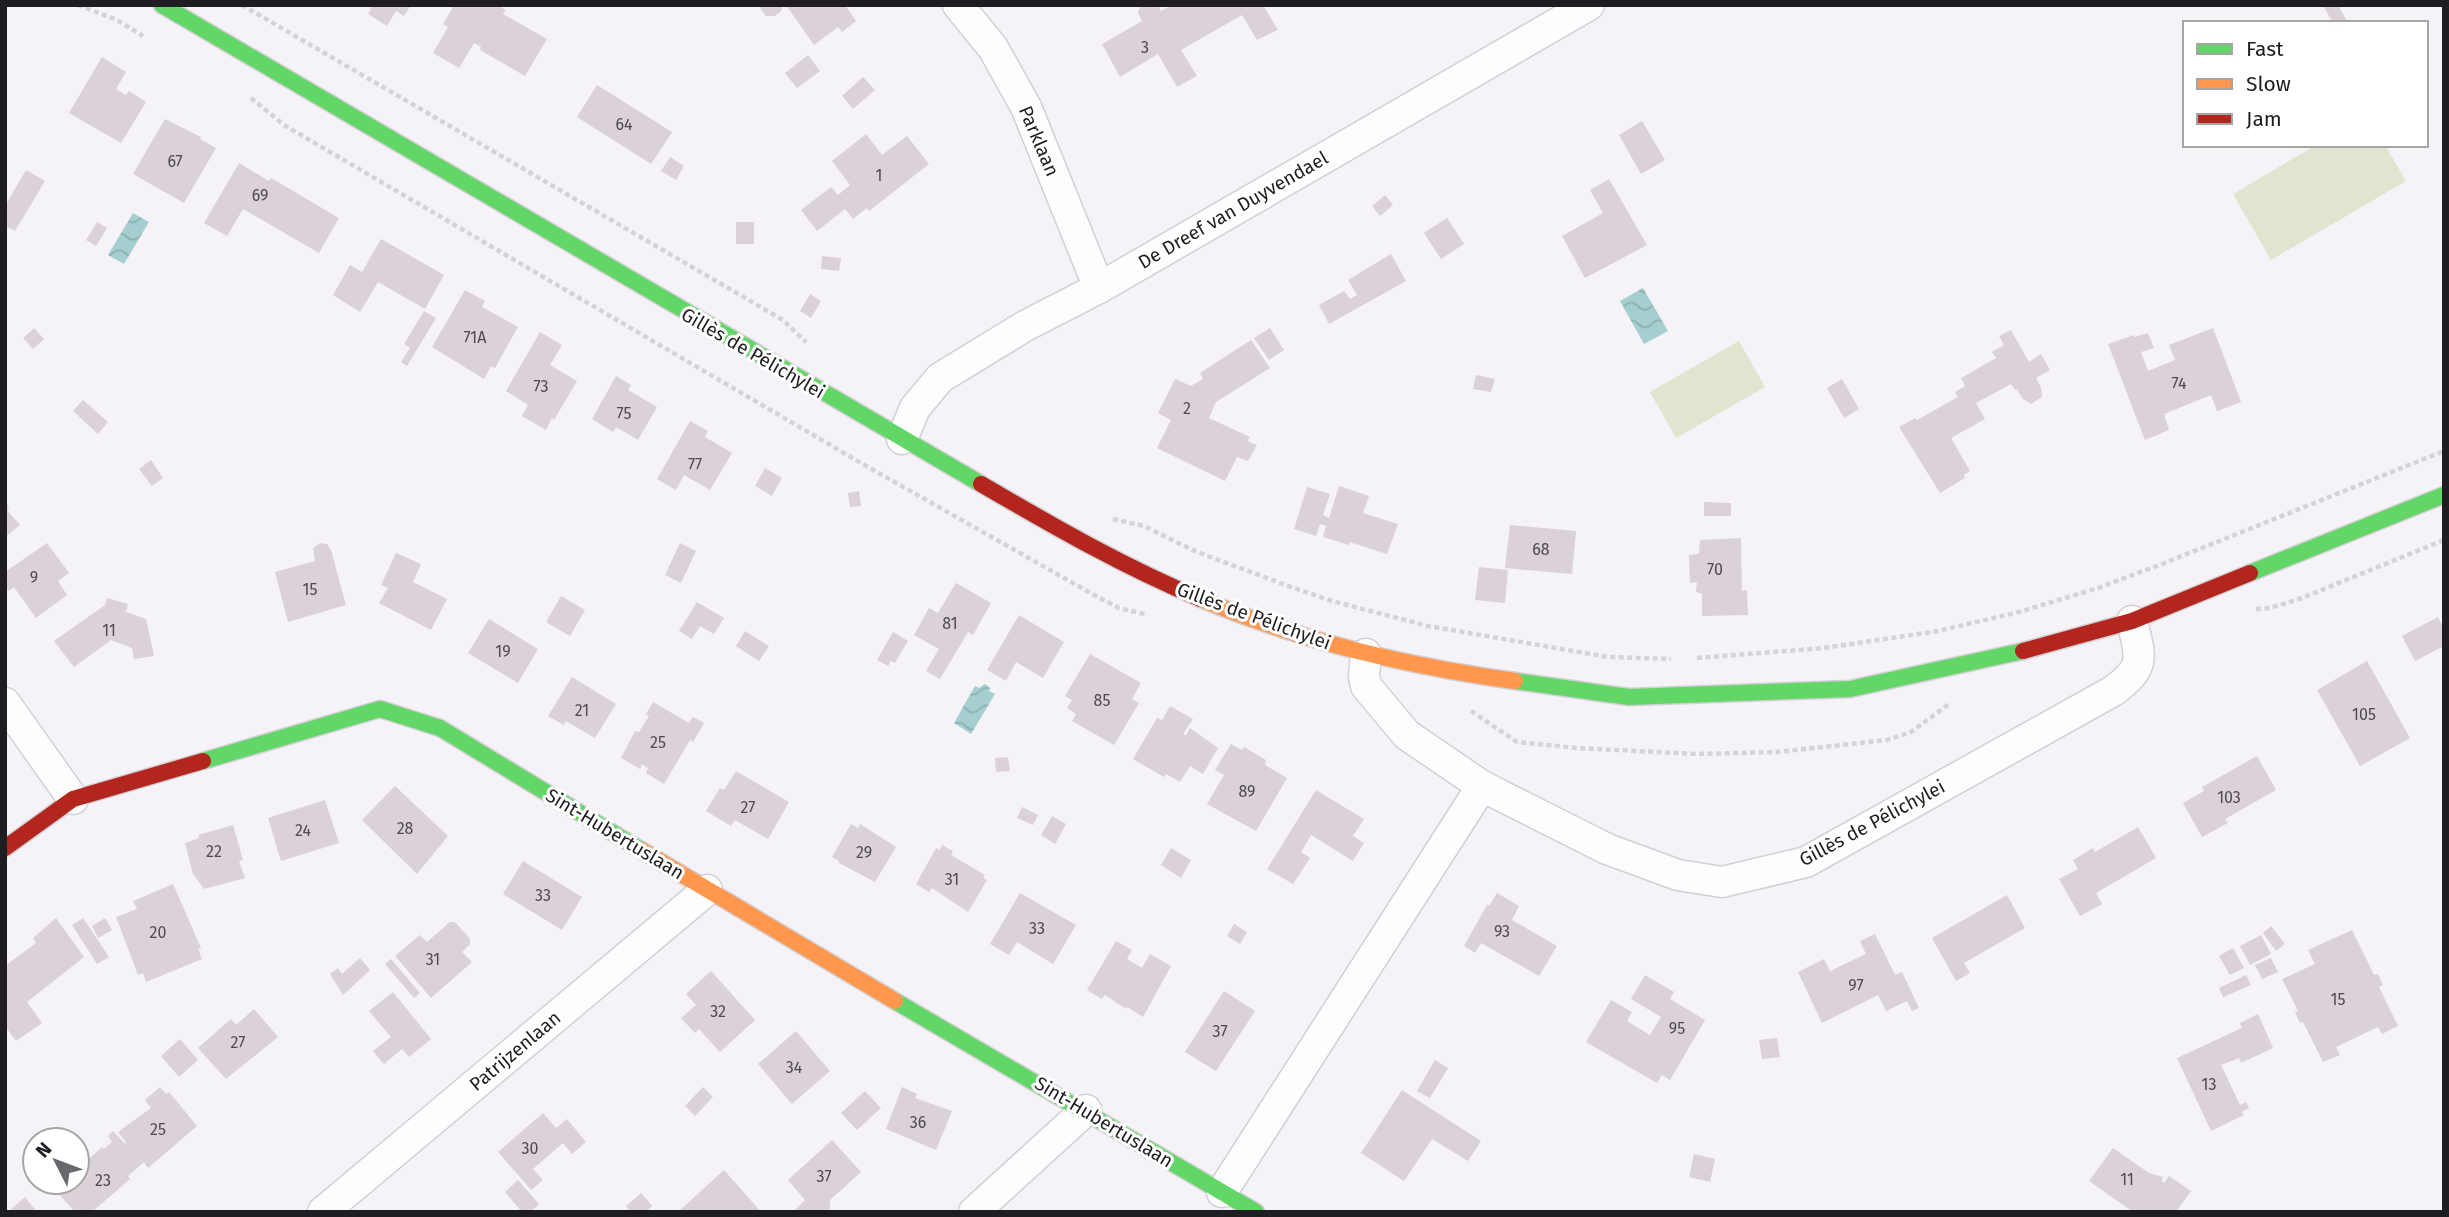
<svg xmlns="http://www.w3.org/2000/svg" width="2449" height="1217" viewBox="0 0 2449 1217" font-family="'Fira Sans',sans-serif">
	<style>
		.green { fill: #e1e4cf }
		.water { fill: url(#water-waves) }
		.building { fill: #dbd1d8 }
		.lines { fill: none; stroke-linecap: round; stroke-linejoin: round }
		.street-casing { stroke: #d3d0d5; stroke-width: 33 }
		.fast-casing { stroke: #d3d0d5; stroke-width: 19 }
		.slow-casing { stroke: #d3d0d5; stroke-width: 19 }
		.jam-casing { stroke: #d3d0d5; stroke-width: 19 }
		.path { stroke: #d4d3d5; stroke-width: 4.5; stroke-dasharray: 5 3.5; stroke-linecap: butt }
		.street { stroke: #fefdfe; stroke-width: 30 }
		.fast { stroke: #63d668; stroke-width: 16 }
		.slow { stroke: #ff974d; stroke-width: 16 }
		.jam { stroke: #b3261e; stroke-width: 16 }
		.labels { text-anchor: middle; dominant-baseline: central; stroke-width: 6; stroke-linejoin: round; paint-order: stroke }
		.number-label { font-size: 16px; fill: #4e4a4f }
		.street-label { font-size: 19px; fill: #1f1d21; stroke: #fff }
	</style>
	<defs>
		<pattern id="water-waves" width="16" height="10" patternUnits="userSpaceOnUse" patternTransform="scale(1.75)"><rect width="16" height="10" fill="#a4cecf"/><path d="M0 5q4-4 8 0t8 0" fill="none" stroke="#8db0b1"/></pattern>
	</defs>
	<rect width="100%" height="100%" fill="#f5f2f8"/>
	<!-- green -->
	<g class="green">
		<polygon points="2316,145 2385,145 2406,181 2271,260 2233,194"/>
		<polygon points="1739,341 1765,387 1676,438 1650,392"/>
	</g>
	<!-- water -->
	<g class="water">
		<polygon points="133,213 149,222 124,264 108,255"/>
		<polygon points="1643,288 1668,331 1644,344 1620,301"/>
		<polygon points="985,684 990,688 989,691 995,694 971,734 954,723 975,686 979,688"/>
	</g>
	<!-- building -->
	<g class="building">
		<polygon points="373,5 411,5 404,16 396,11 387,26 368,14"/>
		<polygon points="454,5 497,5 506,10 503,14 547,39 525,76 480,50 481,47 474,43 459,68 433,53 448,27 443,24"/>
		<polygon points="760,5 782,5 782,10 775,16 766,16 760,8"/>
		<polygon points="786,5 845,5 856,21 842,32 838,27 814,45"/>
		<polygon points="1141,5 1158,5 1161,11 1172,5 1263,5 1278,30 1257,40 1242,15 1181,50 1197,76 1177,87 1158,54 1120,77 1102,44 1142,21 1138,13"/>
		<polygon points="2323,5 2338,5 2348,23 2333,23"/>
		<polygon points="808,55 820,71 797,88 785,73"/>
		<polygon points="102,57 126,72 116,89 126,95 129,91 146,102 121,143 69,113"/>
		<polygon points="863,77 875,90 853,109 842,96"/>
		<polygon points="597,85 672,132 651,164 577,117"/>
		<polygon points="165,119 201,137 200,139 216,148 184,203 133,174"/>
		<polygon points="1642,121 1665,160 1641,174 1619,135"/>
		<polygon points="866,134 882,155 907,136 929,164 869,211 867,208 853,219 845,209 817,231 801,210 831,187 838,195 850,185 832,161"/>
		<polygon points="670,157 684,166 676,180 661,171"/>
		<polygon points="239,163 269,181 271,178 339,218 319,253 243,209 227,236 204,223"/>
		<polygon points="26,170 45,181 15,231 5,226 5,206"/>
		<polygon points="1609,179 1647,245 1585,278 1562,236 1603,213 1590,190"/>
		<polygon points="1385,195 1393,205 1380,216 1372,206"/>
		<polygon points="1447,218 1464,244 1441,259 1424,233"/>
		<polygon points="97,222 107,228 96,246 86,240"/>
		<rect x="736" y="222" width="18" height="22"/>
		<polygon points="381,239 444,275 425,309 378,282 360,312 333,295 350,265 362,272"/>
		<polygon points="1391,254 1406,281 1329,324 1319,305 1344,291 1350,299 1357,295 1348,280"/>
		<polygon points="822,256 841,258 839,271 821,269"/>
		<polygon points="465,290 485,301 482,307 518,327 495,368 491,366 484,379 432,347"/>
		<polygon points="810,294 821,301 811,318 800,311"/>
		<polygon points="424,311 436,318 407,366 401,362 410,348 404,344"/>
		<polygon points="34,328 44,339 33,349 23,338"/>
		<polygon points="1270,328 1284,350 1269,360 1254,338"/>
		<polygon points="2213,328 2241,402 2217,411 2211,395 2164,414 2169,430 2145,440 2108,344 2134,335 2135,337 2148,333 2154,348 2141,352 2148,371 2175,360 2169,345"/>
		<polygon points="2011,330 2029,362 2041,354 2050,370 2036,378 2041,387 2042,397 2031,404 2022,398 2017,389 2015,390 2011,384 1976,403 1985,419 1951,438 1970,471 1964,475 1965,478 1940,493 1899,427 1915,418 1917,420 1958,397 1955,392 1965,386 1961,378 1996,358 1992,352 2004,345 1999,336"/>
		<polygon points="540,332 562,345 550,365 577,381 554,420 552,418 546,430 522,416 528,405 506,391"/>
		<polygon points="1251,340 1270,368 1216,402 1209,418 1250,437 1247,441 1257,445 1248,461 1237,457 1225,481 1157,448 1171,420 1158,413 1175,379 1191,386 1203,379 1200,373"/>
		<polygon points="1476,375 1495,379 1491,392 1473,389"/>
		<polygon points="616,376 631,385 628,390 657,407 638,440 616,427 613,432 592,419"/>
		<polygon points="1842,379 1859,409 1844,418 1827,388"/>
		<polygon points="83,400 108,422 98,434 73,411"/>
		<polygon points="690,421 708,431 705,437 732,453 710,490 684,475 676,490 657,479"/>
		<polygon points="151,460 163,478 152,486 139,469"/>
		<polygon points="765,468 782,478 772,496 755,486"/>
		<polygon points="1339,486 1369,496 1363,513 1398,524 1387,554 1349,542 1349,545 1323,537 1326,526 1320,524 1316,536 1294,529 1307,487 1330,494 1323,515 1329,518"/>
		<polygon points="859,491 861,506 850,507 848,493"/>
		<polygon points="5,500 9,508 7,510 20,525 5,537"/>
		<polygon points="1704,502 1731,503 1731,516 1704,516"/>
		<polygon points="1510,525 1576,531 1572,574 1505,568"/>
		<polygon points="1741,538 1742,591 1747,590 1748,615 1702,616 1702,594 1696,592 1697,582 1690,583 1689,555 1699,554 1700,540"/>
		<polygon points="47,543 69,573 58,581 67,595 36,618 14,587 9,591 5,586 5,572"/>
		<polygon points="320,543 327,544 331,550 346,605 288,622 275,572 315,561 313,548"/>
		<polygon points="680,543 696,551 681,583 665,575"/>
		<polygon points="396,553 421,564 413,582 447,599 431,630 379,603 388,588 381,585"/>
		<polygon points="1479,567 1508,570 1505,603 1475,600"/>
		<polygon points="956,583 991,603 973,635 968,632 940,679 926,671 939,649 914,635 929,608 938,613"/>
		<polygon points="561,596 585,610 570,636 546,622"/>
		<polygon points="107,598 128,604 126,612 146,619 154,656 134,659 132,648 111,640 74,667 54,641 105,605"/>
		<polygon points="697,602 724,618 714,634 700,626 692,639 679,631"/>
		<polygon points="1019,615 1064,642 1043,678 1016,662 1006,681 987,670"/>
		<polygon points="2438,617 2444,629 2444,646 2415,661 2402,636"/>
		<polygon points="489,619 538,649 518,683 468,653"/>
		<polygon points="745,631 769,646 759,661 736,646"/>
		<polygon points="893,632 908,641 895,663 891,661 888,666 877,660"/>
		<polygon points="1090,654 1141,683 1132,699 1139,703 1114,745 1072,721 1076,714 1067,708 1072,700 1065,696"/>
		<polygon points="2367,661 2410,738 2360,766 2317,690"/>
		<polygon points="572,677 616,704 595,738 566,721 564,725 548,716"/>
		<polygon points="653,702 689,723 693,717 704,723 693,742 690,740 664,784 646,773 648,768 642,764 640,769 621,758 635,731 639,732 649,716 646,714"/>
		<polygon points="1170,706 1193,719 1183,734 1186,735 1190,728 1218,748 1203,774 1190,766 1180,782 1166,774 1164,777 1133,759 1157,718 1162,720"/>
		<polygon points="1231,744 1242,750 1244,747 1266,760 1265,765 1287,778 1256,831 1207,804 1224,775 1215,770"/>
		<polygon points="2257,756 2276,790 2225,819 2228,823 2202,837 2183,803 2204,791 2202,787"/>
		<polygon points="1008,757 1010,771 996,772 995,758"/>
		<polygon points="736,771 789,802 768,839 735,820 731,826 706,811 720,788 724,790"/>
		<polygon points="395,786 448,836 417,874 362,820"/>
		<polygon points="1316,790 1364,819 1353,836 1364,843 1353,861 1311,835 1301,852 1310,858 1293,884 1267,869"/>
		<polygon points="325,800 339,843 281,861 268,818"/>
		<polygon points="1022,807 1038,815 1033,825 1017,818"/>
		<polygon points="1052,816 1066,824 1055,844 1041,835"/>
		<polygon points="851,824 858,828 860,824 896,847 875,882 839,863 839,861 832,857"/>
		<polygon points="233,825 243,860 239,861 245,878 204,889 193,874 185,843 199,838 198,835"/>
		<polygon points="2138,827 2156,858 2096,893 2102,904 2080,916 2059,879 2078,869 2073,860 2093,848 2095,852"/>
		<polygon points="942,845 953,851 951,855 985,875 983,878 987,880 968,912 932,888 929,892 916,884 936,848 940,850"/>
		<polygon points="1171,848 1191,860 1181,878 1161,865"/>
		<polygon points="523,861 582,897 562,930 503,894"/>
		<polygon points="173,884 201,948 198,949 202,959 146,982 143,973 138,975 116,917 137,909 133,901"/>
		<polygon points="1020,893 1076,925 1053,964 1017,942 1009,955 990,944"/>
		<polygon points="1497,893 1519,906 1512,920 1557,946 1539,976 1481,943 1475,953 1464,946 1487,905 1489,906"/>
		<polygon points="2007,895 2025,928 1964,963 1970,973 1956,981 1932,938"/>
		<polygon points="56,918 84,957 27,1002 42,1023 16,1041 5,1026 5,966 36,943 33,938"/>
		<polygon points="83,918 109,957 97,964 72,925"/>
		<polygon points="105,918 112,930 98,938 92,926"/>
		<polygon points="450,922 455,922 470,939 470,944 462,952 472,962 431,998 395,956 420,935 427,942"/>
		<polygon points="1234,924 1247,932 1240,944 1227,936"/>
		<polygon points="2271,926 2285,944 2276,951 2263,933"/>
		<polygon points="2352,930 2374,975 2378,974 2383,985 2379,987 2398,1026 2382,1034 2378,1027 2336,1047 2340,1055 2323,1062 2303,1022 2300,1023 2295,1012 2298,1011 2282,979 2315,964 2308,950"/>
		<polygon points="1875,934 1895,975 1902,972 1919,1008 1912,1011 1907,1001 1886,1011 1878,995 1822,1023 1798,972 1824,959 1830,971 1866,954 1860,941"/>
		<polygon points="2261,935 2271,954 2250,965 2240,946"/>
		<polygon points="1116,941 1132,950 1127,959 1142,968 1150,954 1171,966 1143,1017 1127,1007 1126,1009 1105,995 1102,999 1087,990"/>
		<polygon points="2233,948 2244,968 2230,975 2219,956"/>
		<polygon points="360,958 370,970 343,995 330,974 338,968 342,974"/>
		<polygon points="2271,958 2278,972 2262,979 2255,965"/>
		<polygon points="391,959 420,993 414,998 385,964"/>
		<polygon points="711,971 755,1020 720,1052 699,1029 695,1033 681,1018 696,1005 686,994"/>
		<polygon points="1645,975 1674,992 1670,999 1705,1020 1670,1080 1662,1075 1657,1083 1586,1042 1611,1000 1632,1012 1627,1021 1650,1035 1661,1017 1631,999"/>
		<polygon points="2246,975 2251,985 2223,997 2219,988"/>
		<polygon points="1224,991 1255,1011 1216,1071 1185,1052"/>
		<polygon points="393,992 431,1039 409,1057 402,1049 384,1064 373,1051 391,1037 369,1011"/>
		<polygon points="254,1009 278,1037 226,1079 198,1048 231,1019 236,1025"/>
		<polygon points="2258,1014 2273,1048 2241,1063 2239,1058 2221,1065 2240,1105 2246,1102 2249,1108 2242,1112 2244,1115 2211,1131 2177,1058 2242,1028 2240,1023"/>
		<polygon points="796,1031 830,1071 792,1104 758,1064"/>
		<polygon points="1777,1038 1780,1057 1762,1059 1759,1040"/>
		<polygon points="180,1039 198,1060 179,1077 161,1056"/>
		<polygon points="1435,1060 1448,1068 1430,1098 1417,1091"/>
		<polygon points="160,1087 166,1094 169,1092 197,1126 148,1168 144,1162 128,1176 130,1179 92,1212 75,1212 48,1182 77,1182 77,1164 80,1167 102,1147 104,1149 112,1142 108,1136 113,1131 125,1144 126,1142 118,1132 151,1108 145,1100"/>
		<polygon points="703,1087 713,1097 695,1116 685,1106"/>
		<polygon points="902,1087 917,1094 915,1098 952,1111 936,1150 886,1129"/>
		<polygon points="1402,1090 1481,1141 1468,1161 1432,1139 1404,1181 1361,1153"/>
		<polygon points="865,1091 881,1108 857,1130 841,1113"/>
		<polygon points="543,1113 556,1128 567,1119 586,1142 572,1154 563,1143 533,1169 543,1180 531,1190 498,1152"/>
		<polygon points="832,1140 861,1172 830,1200 830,1212 793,1212 805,1200 788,1180"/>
		<polygon points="2113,1148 2149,1173 2163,1177 2162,1181 2164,1183 2169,1176 2191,1191 2176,1212 2133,1212 2089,1181"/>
		<polygon points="1694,1154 1715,1159 1710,1182 1689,1177"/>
		<polygon points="724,1170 761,1212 678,1212"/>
		<polygon points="518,1180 539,1204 530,1212 522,1212 505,1192"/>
		<polygon points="641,1193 652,1206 646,1212 631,1212 626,1206"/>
		<polygon points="25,1197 37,1212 8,1212"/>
	</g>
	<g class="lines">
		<!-- street casing -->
		<g class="street-casing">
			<g id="street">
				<polyline points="958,5 993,48 1026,107 1099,288"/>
				<polyline points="902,439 915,408 940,378 1025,326 1099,288 1589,5"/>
				<path d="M 1366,654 L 1364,676 L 1366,686 L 1407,735 L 1482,786 L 1607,849 L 1678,875 L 1722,882 L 1806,862 L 2113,691 C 2146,667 2141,658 2132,621"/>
				<polyline points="5,703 73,799"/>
				<polyline points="1222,1192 1482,786"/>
				<polyline points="323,1212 707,890"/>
				<polyline points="974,1212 1086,1110"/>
			</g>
		</g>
		<!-- fast casing -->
		<g class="fast-casing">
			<g id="fast">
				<polyline points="162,5 981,484"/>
				<polyline points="2250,573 2444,495"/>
				<polyline points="1515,681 1629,697 1850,689 2023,651"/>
				<polyline points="203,761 380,709 440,728 641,850"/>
				<polyline points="895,1001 1256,1212"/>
			</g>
		</g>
		<!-- slow casing -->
		<g class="slow-casing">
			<g id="slow">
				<path d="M 1201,599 C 1302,642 1407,666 1515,681"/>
				<polyline points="641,850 895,1001"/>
			</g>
		</g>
		<!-- jam casing -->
		<g class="jam-casing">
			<g id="jam">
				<path d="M 981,484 C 1053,526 1124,567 1201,599"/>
				<polyline points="2023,651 2132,621 2250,573"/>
				<polyline points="5,848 73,799 203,761"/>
			</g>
		</g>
		<!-- path -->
		<g class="path">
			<polyline points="78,5 115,19 143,36"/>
			<polyline points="242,5 783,320 806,342"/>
			<polyline points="251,98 284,125 861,463 1094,595 1119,608 1148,615"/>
			<polyline points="1113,519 1144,526 1197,552 1291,587 1332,601 1428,626 1608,657 1671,659"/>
			<polyline points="2256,609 2270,608 2302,598 2444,540"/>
			<polyline points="1697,658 1824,648 1938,631 2019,612 2098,588 2162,564 2444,451"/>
			<polyline points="1471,711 1517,742 1577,748 1696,754 1777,752 1887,740 1911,732 1949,704"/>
		</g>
		<!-- street -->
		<use href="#street" class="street"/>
		<!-- fast -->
		<use href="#fast" class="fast"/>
		<!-- slow -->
		<use href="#slow" class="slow"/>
		<!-- jam -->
		<use href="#jam" class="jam"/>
	</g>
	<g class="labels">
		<!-- number labels -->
		<g class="number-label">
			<text x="1145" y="47">3</text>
			<text x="624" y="124">64</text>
			<text x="175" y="161">67</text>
			<text x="879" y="175">1</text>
			<text x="260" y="195">69</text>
			<text x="475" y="337">71A</text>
			<text x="2179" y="383">74</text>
			<text x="541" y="386">73</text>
			<text x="1187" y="408">2</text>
			<text x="624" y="413">75</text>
			<text x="695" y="464">77</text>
			<text x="1541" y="549">68</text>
			<text x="1715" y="569">70</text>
			<text x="34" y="577">9</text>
			<text x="310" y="589">15</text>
			<text x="950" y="623">81</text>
			<text x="109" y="630">11</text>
			<text x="503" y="651">19</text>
			<text x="1102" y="700">85</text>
			<text x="582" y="710">21</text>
			<text x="2364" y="714">105</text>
			<text x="658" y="742">25</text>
			<text x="1247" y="791">89</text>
			<text x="2229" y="797">103</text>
			<text x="748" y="807">27</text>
			<text x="405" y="828">28</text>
			<text x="303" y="830">24</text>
			<text x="214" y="851">22</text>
			<text x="864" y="852">29</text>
			<text x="952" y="879">31</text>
			<text x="543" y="895">33</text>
			<text x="1037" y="928">33</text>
			<text x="1502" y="931">93</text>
			<text x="158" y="932">20</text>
			<text x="433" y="959">31</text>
			<text x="1856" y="985">97</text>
			<text x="2338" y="999">15</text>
			<text x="718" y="1011">32</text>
			<text x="1677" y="1028">95</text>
			<text x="1220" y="1031">37</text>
			<text x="238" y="1042">27</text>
			<text x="794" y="1067">34</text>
			<text x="2209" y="1084">13</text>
			<text x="918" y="1122">36</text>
			<text x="158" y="1129">25</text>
			<text x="530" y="1148">30</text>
			<text x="824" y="1176">37</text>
			<text x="2127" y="1179">11</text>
			<text x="103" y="1180">23</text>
		</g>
		<!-- street labels -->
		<g class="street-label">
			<text transform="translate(1039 141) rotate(67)">Parklaan</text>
			<text transform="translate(1233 210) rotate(-30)">De Dreef van Duyvendael</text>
			<text transform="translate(753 353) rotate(30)">Gillès de Pélichylei</text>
			<text transform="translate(1254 616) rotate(20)">Gillès de Pélichylei</text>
			<text transform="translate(1872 823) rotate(-28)">Gillès de Pélichylei</text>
			<text transform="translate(615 834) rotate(31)">Sint-Hubertuslaan</text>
			<text transform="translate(515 1051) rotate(-40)">Patrijzenlaan</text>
			<text transform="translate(1104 1122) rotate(31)">Sint-Hubertuslaan</text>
		</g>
	</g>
	<!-- border -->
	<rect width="2449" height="1217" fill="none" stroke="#1f1d21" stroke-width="14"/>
	<!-- legend -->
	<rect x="2183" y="21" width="245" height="126" fill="#ffffff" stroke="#a5a5a6" stroke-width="2"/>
	<rect x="2197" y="44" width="35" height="10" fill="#63d668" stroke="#a5a5a6" stroke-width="2"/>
	<text x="2246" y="56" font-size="21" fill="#1f1d21">Fast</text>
	<rect x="2197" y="79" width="35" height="10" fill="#ff974d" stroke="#a5a5a6" stroke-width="2"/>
	<text x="2246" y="91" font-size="21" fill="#1f1d21">Slow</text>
	<rect x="2197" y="114" width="35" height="10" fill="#b3261e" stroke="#a5a5a6" stroke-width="2"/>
	<text x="2246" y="126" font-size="21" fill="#1f1d21">Jam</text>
	<!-- north arrow -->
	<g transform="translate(56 1161) rotate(312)"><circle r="33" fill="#ffffff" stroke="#a5a5a6" stroke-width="2"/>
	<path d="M0-5L12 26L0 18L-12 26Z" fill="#6a686c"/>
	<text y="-10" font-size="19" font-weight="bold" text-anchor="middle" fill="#1f1d21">N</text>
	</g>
</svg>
